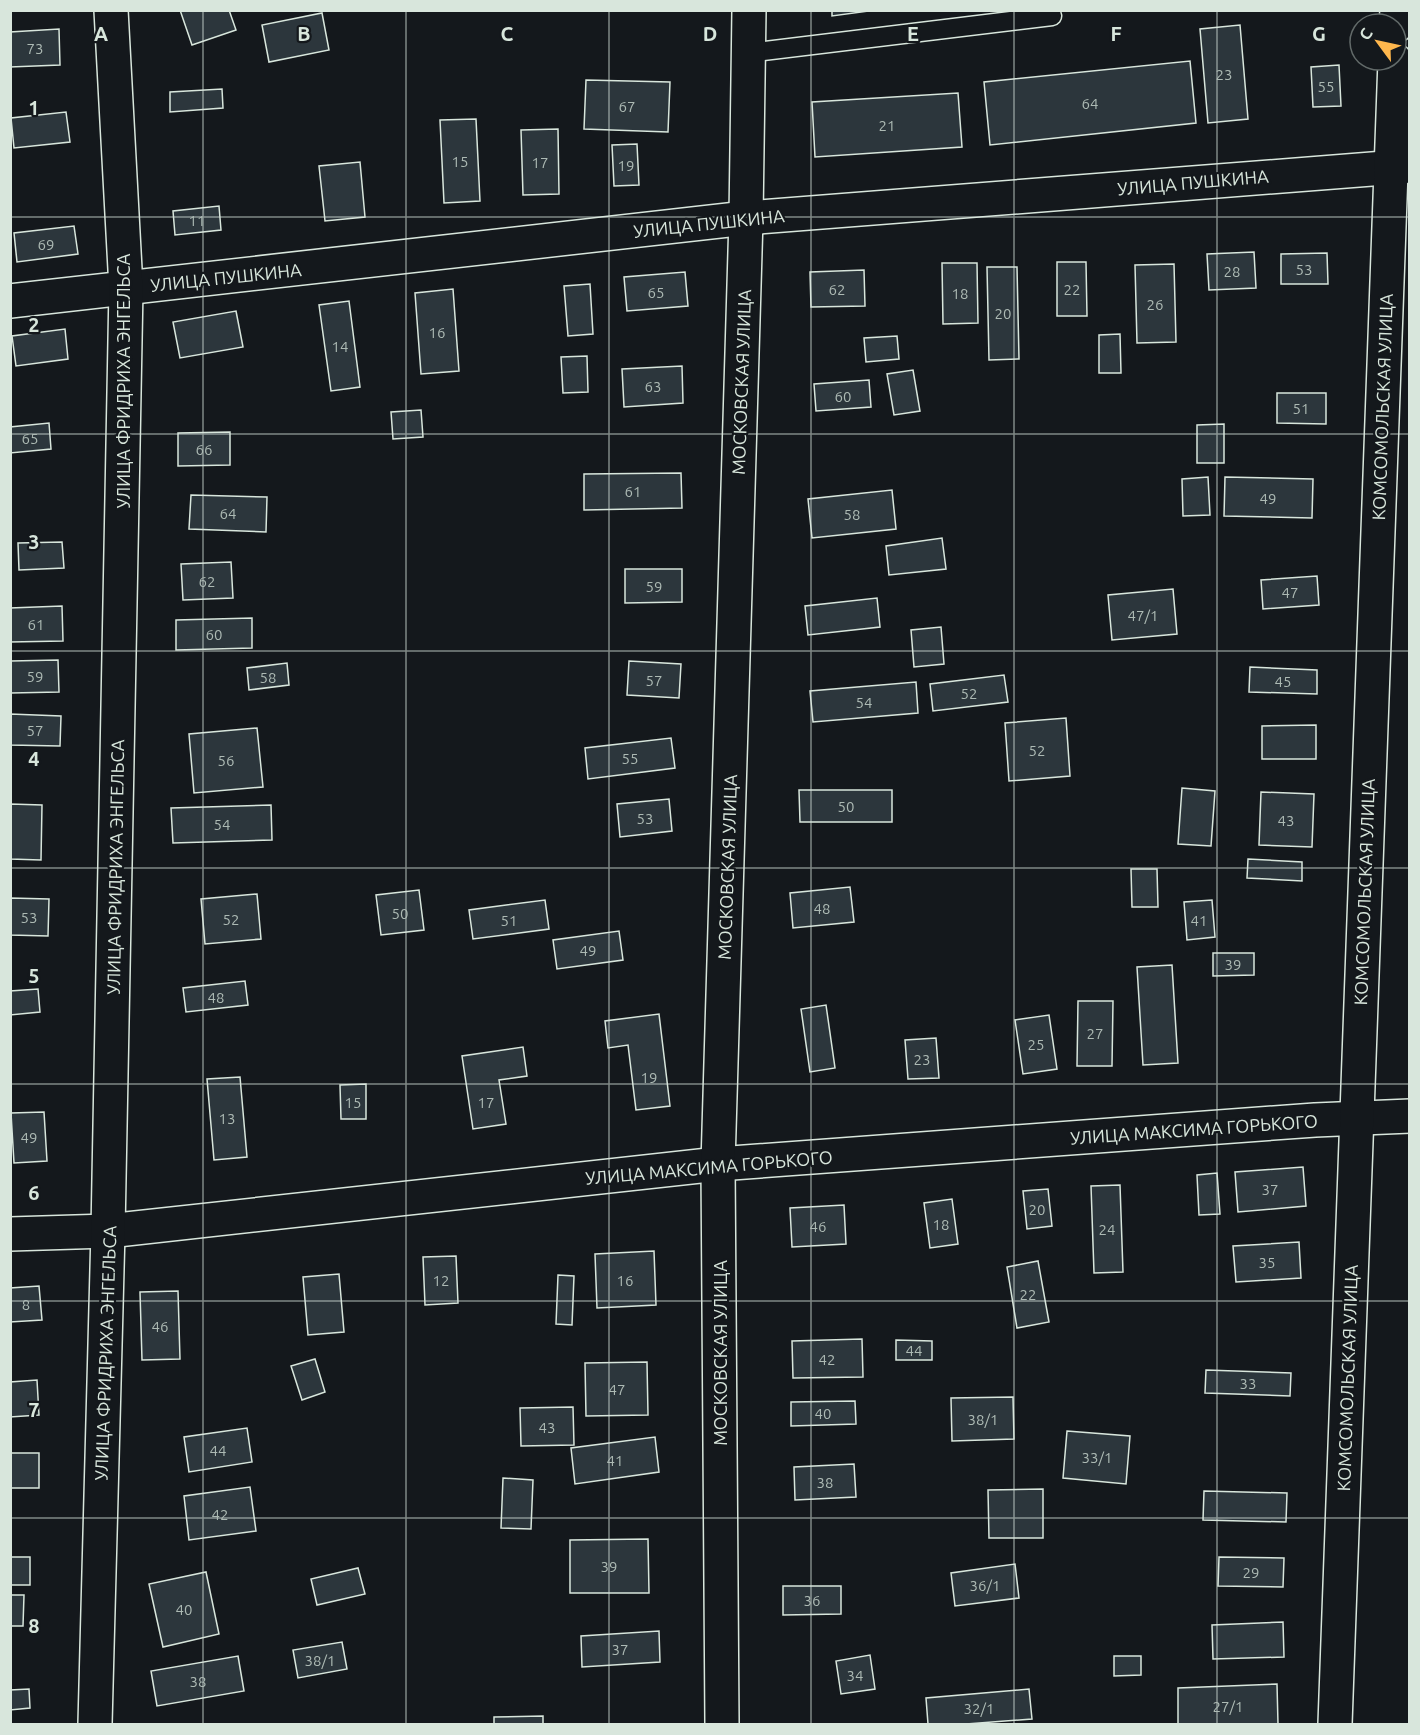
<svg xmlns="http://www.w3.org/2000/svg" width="1420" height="1735" viewBox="0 0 1420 1735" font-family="Ubuntu,sans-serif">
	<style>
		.building { fill: #2c363c; stroke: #d8e6dc; stroke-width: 1.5 }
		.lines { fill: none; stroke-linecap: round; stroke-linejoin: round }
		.lane-casing { stroke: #d8e6dc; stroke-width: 21 }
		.street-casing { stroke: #d8e6dc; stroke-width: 36 }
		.lane { stroke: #14181c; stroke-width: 18 }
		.street { stroke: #14181c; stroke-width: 33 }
		.grid { fill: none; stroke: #d8e6dc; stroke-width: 1.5; stroke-opacity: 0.55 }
		.labels { text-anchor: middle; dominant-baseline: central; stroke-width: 4.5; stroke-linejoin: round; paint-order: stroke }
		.number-label { font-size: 15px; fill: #adbab4 }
		.street-label { font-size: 18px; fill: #d8e6dc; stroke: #14181c }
		.grid-label { font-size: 20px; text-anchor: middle; font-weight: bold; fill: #d8e6dc; stroke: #14181c; stroke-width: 4.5; stroke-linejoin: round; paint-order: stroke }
	</style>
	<rect width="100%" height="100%" fill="#14181c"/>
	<!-- building -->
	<g class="building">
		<polygon points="180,10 229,10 236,30 192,45"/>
		<polygon points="832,10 876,10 832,16"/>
		<polygon points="322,13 329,50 269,62 262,25"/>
		<polygon points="1240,25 1248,119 1208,123 1200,29"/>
		<polygon points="59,29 60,65 10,67 10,32"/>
		<polygon points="1190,61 1196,123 990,145 984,82"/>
		<polygon points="1339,65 1341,106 1313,107 1311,67"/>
		<polygon points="586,80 670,82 668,132 584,129"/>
		<polygon points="222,89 223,108 170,112 170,92"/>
		<polygon points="958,93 962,147 815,157 812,102"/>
		<polygon points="66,112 70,142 14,148 11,118"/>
		<polygon points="476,119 480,201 444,203 440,120"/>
		<polygon points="558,129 559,194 523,195 521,130"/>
		<polygon points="637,144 639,185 614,186 612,145"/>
		<polygon points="360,162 365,217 325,221 319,166"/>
		<polygon points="219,206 221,230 175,235 173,211"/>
		<polygon points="74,226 78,254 17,262 14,233"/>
		<polygon points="1254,252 1256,288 1209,290 1207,254"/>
		<polygon points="1327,253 1328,284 1281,284 1281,254"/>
		<polygon points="1057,262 1086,262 1087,316 1057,316"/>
		<polygon points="942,263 977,263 978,323 943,324"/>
		<polygon points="1174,264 1176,342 1137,343 1135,265"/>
		<polygon points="987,267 1017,267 1019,359 989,360"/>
		<polygon points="864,270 865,306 811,307 810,272"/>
		<polygon points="685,272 688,306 627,311 624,277"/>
		<polygon points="590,284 593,334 568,336 564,286"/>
		<polygon points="453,289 459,371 421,374 415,293"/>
		<polygon points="349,301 360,387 331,391 319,305"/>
		<polygon points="236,311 243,347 180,358 173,322"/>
		<polygon points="65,329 68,359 16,366 12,336"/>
		<polygon points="1120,334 1121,373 1099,373 1099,335"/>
		<polygon points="897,336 899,359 866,362 864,338"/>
		<polygon points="587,356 588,392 563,393 561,357"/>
		<polygon points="682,366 683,403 624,407 622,369"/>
		<polygon points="913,370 920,411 894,415 887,374"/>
		<polygon points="869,380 871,407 816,411 814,384"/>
		<polygon points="1277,393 1326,393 1326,424 1277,423"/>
		<polygon points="421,410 423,437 393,439 391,412"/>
		<polygon points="49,423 51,449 10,453 10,427"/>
		<polygon points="1224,424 1224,463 1197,463 1197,425"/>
		<polygon points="230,432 230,465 178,466 178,433"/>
		<polygon points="681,473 682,508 584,510 584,474"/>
		<polygon points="1208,477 1210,515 1183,516 1182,479"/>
		<polygon points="1225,477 1313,479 1312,518 1224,516"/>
		<polygon points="892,490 896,529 812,538 808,499"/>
		<polygon points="191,495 267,497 266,532 189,529"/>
		<polygon points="942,538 946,569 889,575 886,546"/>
		<polygon points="62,542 64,568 19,570 18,543"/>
		<polygon points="231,562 233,598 183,600 181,564"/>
		<polygon points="625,569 682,569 682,602 625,603"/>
		<polygon points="1317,576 1319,605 1263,609 1261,580"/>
		<polygon points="1173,589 1177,634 1112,640 1108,595"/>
		<polygon points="877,598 880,627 808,635 805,606"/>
		<polygon points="62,606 63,641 10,642 10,608"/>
		<polygon points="252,618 252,648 176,650 176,620"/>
		<polygon points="941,627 944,664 914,667 911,630"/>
		<polygon points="58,660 59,692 11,693 11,661"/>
		<polygon points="629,661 681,664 679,698 627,695"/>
		<polygon points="287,663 289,685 249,690 247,668"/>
		<polygon points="1250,667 1317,670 1317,694 1249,692"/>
		<polygon points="1004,675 1008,702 933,711 930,684"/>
		<polygon points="916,682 918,713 813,722 810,691"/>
		<polygon points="10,714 61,716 60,746 10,745"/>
		<polygon points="1066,718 1070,776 1009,781 1005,723"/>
		<polygon points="1316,725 1316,759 1262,759 1262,726"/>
		<polygon points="257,728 263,787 194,793 189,734"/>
		<polygon points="671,738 675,768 588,779 585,748"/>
		<polygon points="1182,788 1215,791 1211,846 1178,844"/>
		<polygon points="799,790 892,790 892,822 800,822"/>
		<polygon points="1261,792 1314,794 1312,847 1259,845"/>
		<polygon points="669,799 672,831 620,837 617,804"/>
		<polygon points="10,804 42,805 41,860 10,859"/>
		<polygon points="271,805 272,840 173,843 171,808"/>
		<polygon points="1248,859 1302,862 1302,881 1247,878"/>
		<polygon points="1131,869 1157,869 1158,907 1132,907"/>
		<polygon points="850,887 854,922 793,928 790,893"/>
		<polygon points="419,890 424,930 381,935 376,895"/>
		<polygon points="257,894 261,939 205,944 201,899"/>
		<polygon points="10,898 49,899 48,936 10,935"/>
		<polygon points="545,900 549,929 473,939 469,910"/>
		<polygon points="1212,900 1215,937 1187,940 1184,902"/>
		<polygon points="619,931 623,960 557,969 553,940"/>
		<polygon points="1213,953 1254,953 1254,975 1213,976"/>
		<polygon points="1172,965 1178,1063 1143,1065 1137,967"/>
		<polygon points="245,981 248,1005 186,1012 183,988"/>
		<polygon points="38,989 40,1012 10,1015 10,991"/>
		<polygon points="1078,1001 1113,1001 1112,1066 1077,1066"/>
		<polygon points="826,1005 835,1068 810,1072 801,1009"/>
		<polygon points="659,1014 670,1106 636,1110 628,1045 608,1048 605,1021"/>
		<polygon points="1049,1015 1057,1069 1023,1074 1015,1020"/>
		<polygon points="936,1038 939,1078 908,1079 905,1040"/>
		<polygon points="523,1047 527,1076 499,1080 506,1124 473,1129 462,1056"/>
		<polygon points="240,1077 247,1157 214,1160 207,1079"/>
		<polygon points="366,1084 366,1119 341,1119 340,1085"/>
		<polygon points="44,1112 47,1161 14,1163 11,1113"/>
		<polygon points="1303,1167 1306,1206 1238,1212 1235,1172"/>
		<polygon points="1217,1173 1220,1214 1199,1215 1197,1175"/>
		<polygon points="1120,1185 1123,1272 1094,1273 1091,1186"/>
		<polygon points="1048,1189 1052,1226 1027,1229 1023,1191"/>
		<polygon points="952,1199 958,1244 930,1248 924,1203"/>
		<polygon points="844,1205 846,1244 792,1247 790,1208"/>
		<polygon points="1299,1242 1301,1278 1236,1282 1233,1246"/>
		<polygon points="654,1251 656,1305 597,1308 595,1254"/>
		<polygon points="456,1256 458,1303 425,1305 423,1257"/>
		<polygon points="1038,1261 1049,1322 1017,1328 1007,1267"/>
		<polygon points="339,1274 344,1332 308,1335 303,1277"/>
		<polygon points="558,1275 574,1276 572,1325 556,1324"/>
		<polygon points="39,1286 42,1320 10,1322 10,1288"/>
		<polygon points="178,1291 180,1359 142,1360 140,1292"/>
		<polygon points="862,1339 863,1377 793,1378 792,1341"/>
		<polygon points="896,1340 932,1341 932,1360 896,1360"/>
		<polygon points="315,1359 325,1392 302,1400 291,1366"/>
		<polygon points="647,1362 648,1415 586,1416 585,1363"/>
		<polygon points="1206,1370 1291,1373 1290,1396 1205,1393"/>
		<polygon points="37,1380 39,1415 10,1417 10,1382"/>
		<polygon points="1013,1397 1014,1439 952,1441 951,1398"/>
		<polygon points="855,1401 856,1424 791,1426 791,1402"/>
		<polygon points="573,1407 574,1445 521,1446 520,1408"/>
		<polygon points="247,1428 252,1462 189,1472 184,1437"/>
		<polygon points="1067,1431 1130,1436 1126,1484 1063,1478"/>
		<polygon points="655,1437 659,1472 575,1484 571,1448"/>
		<rect x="10" y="1453" width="29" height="35"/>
		<polygon points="854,1464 856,1497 795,1500 794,1467"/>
		<polygon points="503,1478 533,1480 531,1529 501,1528"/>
		<polygon points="250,1487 256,1531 189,1540 184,1496"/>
		<polygon points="1043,1489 1043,1538 989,1538 988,1490"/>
		<polygon points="1204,1491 1287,1493 1286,1522 1203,1520"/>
		<polygon points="648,1539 649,1593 570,1593 570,1540"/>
		<rect x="10" y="1557" width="20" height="28"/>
		<polygon points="1219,1557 1284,1558 1283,1587 1218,1586"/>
		<polygon points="1015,1564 1019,1598 955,1606 951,1573"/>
		<polygon points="358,1568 365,1594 317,1605 311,1579"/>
		<polygon points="206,1572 219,1634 163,1647 149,1584"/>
		<polygon points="783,1586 841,1586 841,1614 783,1615"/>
		<polygon points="10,1595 24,1595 23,1626 10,1626"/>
		<polygon points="1283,1622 1284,1657 1213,1659 1212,1625"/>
		<polygon points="659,1631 660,1662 582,1667 581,1636"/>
		<polygon points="342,1642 347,1669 298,1678 293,1650"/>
		<polygon points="870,1655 875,1689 841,1694 836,1661"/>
		<polygon points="238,1656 244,1691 157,1706 151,1671"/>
		<polygon points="1114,1656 1141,1656 1141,1675 1114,1676"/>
		<polygon points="1277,1684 1278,1724 1178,1724 1178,1688"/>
		<polygon points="29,1689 30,1708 10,1710 10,1690"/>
		<polygon points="1029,1689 1032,1719 966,1724 928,1724 926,1698"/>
		<polygon points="543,1716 543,1724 494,1724 494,1717"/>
	</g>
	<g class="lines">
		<!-- lane casing -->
		<g class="lane-casing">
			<polyline id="lane" points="748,53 1052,16"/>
		</g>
		<!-- street casing -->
		<g class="street-casing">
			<g id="street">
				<polyline points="1396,26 1397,10"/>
				<polyline points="10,301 746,218 1410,166"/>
				<polyline points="10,1234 108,1231 718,1164 1315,1120 1410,1116"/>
				<polyline points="95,1724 108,1231 126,288 111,10"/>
				<polyline points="722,1724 718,1164 746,218 749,10"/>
				<polyline points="1335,1724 1395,60"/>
			</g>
		</g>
		<!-- lane -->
		<use href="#lane" class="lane"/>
		<!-- street -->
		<use href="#street" class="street"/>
	</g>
	<!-- grid -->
	<path class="grid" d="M 203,10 L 203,1724M 406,10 L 406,1724M 609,10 L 609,1724M 811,10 L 811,1724M 1014,10 L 1014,1724M 1217,10 L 1217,1724M 10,217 L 1410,217M 10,434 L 1410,434M 10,651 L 1410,651M 10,868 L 1410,868M 10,1084 L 1410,1084M 10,1301 L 1410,1301M 10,1518 L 1410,1518"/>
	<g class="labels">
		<!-- number labels -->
		<g class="number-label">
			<text x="35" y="48">73</text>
			<text x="1224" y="74">23</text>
			<text x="1326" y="86">55</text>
			<text x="1090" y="103">64</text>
			<text x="627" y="106">67</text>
			<text x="887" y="125">21</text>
			<text x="460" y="161">15</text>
			<text x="540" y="162">17</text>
			<text x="626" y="165">19</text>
			<text x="197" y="220">11</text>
			<text x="46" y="244">69</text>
			<text x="1304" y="269">53</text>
			<text x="1232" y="271">28</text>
			<text x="837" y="289">62</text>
			<text x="1072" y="289">22</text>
			<text x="656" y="292">65</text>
			<text x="960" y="293">18</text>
			<text x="1155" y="304">26</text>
			<text x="1003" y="313">20</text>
			<text x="437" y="332">16</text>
			<text x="340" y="346">14</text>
			<text x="653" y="386">63</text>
			<text x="843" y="396">60</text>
			<text x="1301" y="408">51</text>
			<text x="30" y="438">65</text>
			<text x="204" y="449">66</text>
			<text x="633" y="491">61</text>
			<text x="1268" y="498">49</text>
			<text x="228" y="513">64</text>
			<text x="852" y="514">58</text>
			<text x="207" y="581">62</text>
			<text x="654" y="586">59</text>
			<text x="1290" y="592">47</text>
			<text x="1143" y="615">47/1</text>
			<text x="36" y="624">61</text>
			<text x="214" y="634">60</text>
			<text x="35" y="676">59</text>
			<text x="268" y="677">58</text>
			<text x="654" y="680">57</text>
			<text x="1283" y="681">45</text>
			<text x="969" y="693">52</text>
			<text x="864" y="702">54</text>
			<text x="35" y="730">57</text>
			<text x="1037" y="750">52</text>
			<text x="630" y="758">55</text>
			<text x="226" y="760">56</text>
			<text x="846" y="806">50</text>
			<text x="645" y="818">53</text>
			<text x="1286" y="820">43</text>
			<text x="222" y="824">54</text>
			<text x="822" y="908">48</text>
			<text x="400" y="913">50</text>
			<text x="29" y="917">53</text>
			<text x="231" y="919">52</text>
			<text x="509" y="920">51</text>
			<text x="1199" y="920">41</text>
			<text x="588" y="950">49</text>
			<text x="1233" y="964">39</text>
			<text x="216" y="997">48</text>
			<text x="1095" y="1033">27</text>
			<text x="1036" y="1044">25</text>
			<text x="922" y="1059">23</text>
			<text x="649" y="1077">19</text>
			<text x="353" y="1102">15</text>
			<text x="486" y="1102">17</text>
			<text x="227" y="1118">13</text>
			<text x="29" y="1137">49</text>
			<text x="1270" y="1189">37</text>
			<text x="1037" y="1209">20</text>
			<text x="941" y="1224">18</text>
			<text x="818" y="1226">46</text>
			<text x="1107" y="1229">24</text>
			<text x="1267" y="1262">35</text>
			<text x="441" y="1280">12</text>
			<text x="625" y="1280">16</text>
			<text x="1028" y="1294">22</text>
			<text x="26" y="1304">8</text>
			<text x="160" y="1326">46</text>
			<text x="914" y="1350">44</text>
			<text x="827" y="1359">42</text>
			<text x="1248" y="1383">33</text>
			<text x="617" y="1389">47</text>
			<text x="823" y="1413">40</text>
			<text x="983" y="1419">38/1</text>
			<text x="547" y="1427">43</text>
			<text x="218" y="1450">44</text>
			<text x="1097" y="1457">33/1</text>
			<text x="615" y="1460">41</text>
			<text x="825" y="1482">38</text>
			<text x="220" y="1514">42</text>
			<text x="609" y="1566">39</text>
			<text x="1251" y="1572">29</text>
			<text x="985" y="1585">36/1</text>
			<text x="812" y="1600">36</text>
			<text x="184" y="1609">40</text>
			<text x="620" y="1649">37</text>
			<text x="320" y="1660">38/1</text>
			<text x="855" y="1675">34</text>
			<text x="198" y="1681">38</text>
			<text x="1228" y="1706">27/1</text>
			<text x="979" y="1708">32/1</text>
		</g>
		<!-- street labels -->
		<g class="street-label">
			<text transform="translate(1193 182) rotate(-5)">УЛИЦА ПУШКИНА</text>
			<text transform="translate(709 223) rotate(-6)">УЛИЦА ПУШКИНА</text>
			<text transform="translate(226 277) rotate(-6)">УЛИЦА ПУШКИНА</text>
			<text transform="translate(123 381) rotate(-90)">УЛИЦА ФРИДРИХА ЭНГЕЛЬСА</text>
			<text transform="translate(741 382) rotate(-88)">МОСКОВСКАЯ УЛИЦА</text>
			<text transform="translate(1382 407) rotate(-88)">КОМСОМОЛЬСКАЯ УЛИЦА</text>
			<text transform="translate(115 867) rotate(-89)">УЛИЦА ФРИДРИХА ЭНГЕЛЬСА</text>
			<text transform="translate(727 867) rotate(-88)">МОСКОВСКАЯ УЛИЦА</text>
			<text transform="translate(1364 892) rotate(-88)">КОМСОМОЛЬСКАЯ УЛИЦА</text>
			<text transform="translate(1194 1129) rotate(-4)">УЛИЦА МАКСИМА ГОРЬКОГО</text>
			<text transform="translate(709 1167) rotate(-5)">УЛИЦА МАКСИМА ГОРЬКОГО</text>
			<text transform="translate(105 1353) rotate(-88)">УЛИЦА ФРИДРИХА ЭНГЕЛЬСА</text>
			<text transform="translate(720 1353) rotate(-90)">МОСКОВСКАЯ УЛИЦА</text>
			<text transform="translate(1347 1378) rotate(-88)">КОМСОМОЛЬСКАЯ УЛИЦА</text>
		</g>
	</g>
	<g class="grid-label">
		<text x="101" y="41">A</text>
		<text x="304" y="41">B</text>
		<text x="507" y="41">C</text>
		<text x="710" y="41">D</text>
		<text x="913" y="41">E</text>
		<text x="1116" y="41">F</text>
		<text x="1319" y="41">G</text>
		<text x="34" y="115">1</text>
		<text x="34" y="332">2</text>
		<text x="34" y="549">3</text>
		<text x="34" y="766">4</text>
		<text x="34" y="983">5</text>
		<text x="34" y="1200">6</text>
		<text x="34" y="1417">7</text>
		<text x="34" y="1633">8</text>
	</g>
	<!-- border -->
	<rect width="1420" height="1735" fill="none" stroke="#d8e6dc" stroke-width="24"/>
	<!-- north arrow -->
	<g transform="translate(1378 42) rotate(303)"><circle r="28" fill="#14181c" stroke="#626a69" stroke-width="1.5"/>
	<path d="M0-4.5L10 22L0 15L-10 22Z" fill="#ffb74d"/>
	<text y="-9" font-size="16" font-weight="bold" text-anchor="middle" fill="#d8e6dc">С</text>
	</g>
</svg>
